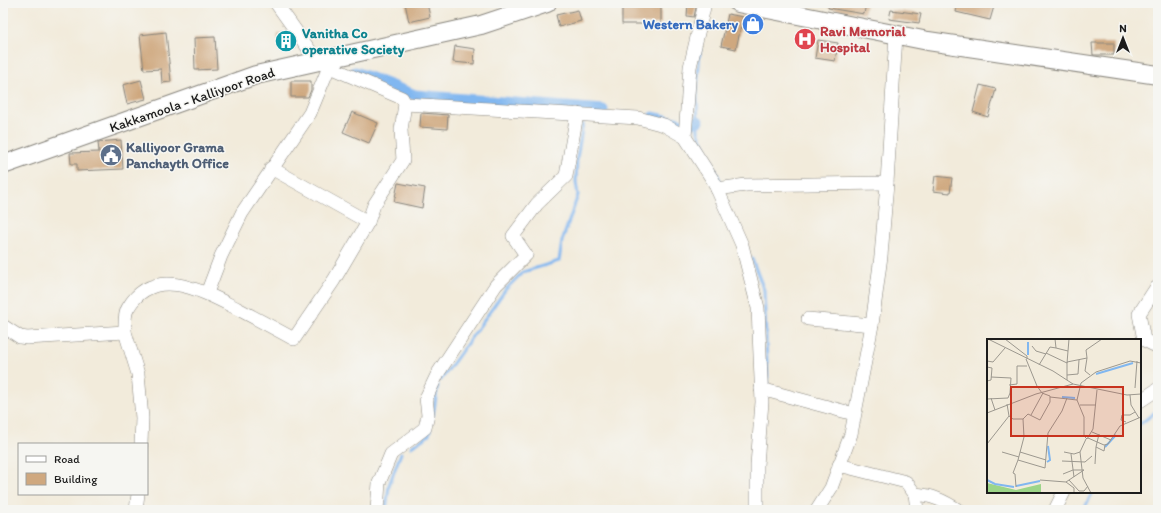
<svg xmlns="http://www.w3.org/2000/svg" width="1161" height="513" viewBox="0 0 1161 513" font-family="Itim,sans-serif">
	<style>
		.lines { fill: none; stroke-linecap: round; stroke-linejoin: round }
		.stream { stroke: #81b7f0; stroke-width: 3 }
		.canal { stroke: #81b7f0; stroke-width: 11 }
		.building { fill: #cfa87f }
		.street-casing { stroke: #87847c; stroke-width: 14 }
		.secondary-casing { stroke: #87847c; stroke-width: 20 }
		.street { stroke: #fff; stroke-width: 13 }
		.secondary { stroke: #fff; stroke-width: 18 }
		.labels { text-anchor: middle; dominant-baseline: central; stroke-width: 3; stroke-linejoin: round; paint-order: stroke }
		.shop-label { font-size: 14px; font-weight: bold; fill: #366cbe; stroke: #f6f6f2; text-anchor: end }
		.health-label { font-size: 14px; font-weight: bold; fill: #be3a42; stroke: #f6f6f2; text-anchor: start }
		.culture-label { font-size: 14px; font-weight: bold; fill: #0d838f; stroke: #f6f6f2; text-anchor: start }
		.street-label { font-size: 14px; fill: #1c1c1c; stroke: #f6f6f2 }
		.service-label { font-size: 14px; font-weight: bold; fill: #4e5e75; stroke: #f6f6f2; text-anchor: start }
		.inset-river { fill: none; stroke: #81b7f0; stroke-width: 2 }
		.inset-road { fill: none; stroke: #9c988f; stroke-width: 1 }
		.view { fill: #c8321e; fill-opacity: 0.15; stroke: #c8321e; stroke-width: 2 }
		.inset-edge { fill: none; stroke: #1c1c1c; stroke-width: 2 }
	</style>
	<rect width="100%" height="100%" fill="#f6f6f2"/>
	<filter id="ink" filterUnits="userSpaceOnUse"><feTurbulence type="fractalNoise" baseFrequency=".025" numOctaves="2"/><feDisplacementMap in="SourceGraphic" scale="8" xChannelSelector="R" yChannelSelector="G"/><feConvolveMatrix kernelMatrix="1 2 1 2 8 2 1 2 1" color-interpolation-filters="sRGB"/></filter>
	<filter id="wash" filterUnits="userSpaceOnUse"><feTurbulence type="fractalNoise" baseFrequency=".012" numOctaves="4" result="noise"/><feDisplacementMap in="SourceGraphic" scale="16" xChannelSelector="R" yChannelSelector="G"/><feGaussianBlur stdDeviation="0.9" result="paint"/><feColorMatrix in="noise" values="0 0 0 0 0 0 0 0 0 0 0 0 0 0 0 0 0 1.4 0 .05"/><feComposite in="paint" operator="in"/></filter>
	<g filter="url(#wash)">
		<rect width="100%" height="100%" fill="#f2ebdb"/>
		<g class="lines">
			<!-- stream -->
			<g class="stream">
				<polyline points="700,49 697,91 698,131 722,185"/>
				<polyline points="752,259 764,290 768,387"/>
				<polyline points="441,380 506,289 523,272 559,261 562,241 578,195 576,182 577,158 583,124"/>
				<polyline points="433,415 438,385"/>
				<polyline points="1140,424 1158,410"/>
				<polyline points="411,447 429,435 430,430"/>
				<polyline points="386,510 389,485 401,453"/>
				<polyline points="1083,510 1093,492"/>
			</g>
			<!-- canal -->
			<g class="canal">
				<polyline points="355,72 415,95 603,110"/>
				<polyline points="653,117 680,123"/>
				<polyline points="691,123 698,121"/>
			</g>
		</g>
		<g id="blocks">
			<!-- building -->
			<g class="building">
				<polygon points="405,3 427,3 430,17 409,22"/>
				<rect x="622" y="3" width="39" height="21"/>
				<polygon points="688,3 697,3 694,17 687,16"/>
				<polygon points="829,3 866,3 864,14 828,8"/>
				<polygon points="958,3 995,3 990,20 956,12"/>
				<polygon points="578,10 581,21 559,27 556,15"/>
				<polygon points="891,10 921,14 919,23 889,19"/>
				<polygon points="728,14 743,17 736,49 721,46"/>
				<polygon points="166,32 171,82 162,83 161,69 144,70 140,35"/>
				<polygon points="287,32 293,41 295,48 280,51 277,34"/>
				<polygon points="215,37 217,69 195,70 194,38"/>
				<polygon points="818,40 838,43 835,61 815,58"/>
				<polygon points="1092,43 1114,43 1114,55 1093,55"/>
				<polygon points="455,46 475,49 474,64 453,62"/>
				<polygon points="141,80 146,99 127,104 123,85"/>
				<polygon points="291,81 311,81 311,90 308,97 291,97"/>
				<polygon points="980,85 996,89 988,117 973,112"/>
				<polygon points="352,112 378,123 369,143 343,132"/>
				<polygon points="421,113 448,115 447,129 420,127"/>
				<polygon points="121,140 123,169 77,171 77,164 71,164 70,153 99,152 98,142"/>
				<polygon points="935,176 952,178 950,193 933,191"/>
				<polygon points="398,183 425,188 422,208 394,202"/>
			</g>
		</g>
	</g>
	<g filter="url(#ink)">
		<use href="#blocks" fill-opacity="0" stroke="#87847c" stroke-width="1"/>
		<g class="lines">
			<!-- street casing -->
			<g class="street-casing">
				<g id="street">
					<polyline points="405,104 638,118 664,125 685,137 714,182 742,245 758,308 762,402 757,465 757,510"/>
					<polyline points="685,137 690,67 705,3"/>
					<polyline points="271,168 368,222"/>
					<polyline points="717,189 746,185 887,183"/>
					<polyline points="1158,288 1156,288 1139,314 1144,340 1158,347"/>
					<polyline points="207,293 221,256 242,213 310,113 329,67"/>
					<polyline points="808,319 872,325"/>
					<path d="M 3,326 L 20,337 L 27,338 L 125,332 C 125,325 124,314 128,308 C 154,263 204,292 238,309 C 257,319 276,329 294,339 L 334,280 L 368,222 L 374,205 L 403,160 L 401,130 L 405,104 L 402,98 L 318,62 L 276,3"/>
					<polyline points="125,332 138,374 142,418 141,444"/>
					<polyline points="761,389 854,414"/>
					<polyline points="1140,401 1158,389"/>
					<path d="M 839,465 L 906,482 L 915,494 C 932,495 944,501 958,510"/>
					<polyline points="915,494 917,510"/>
					<polyline points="136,510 138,494"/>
					<polyline points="377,510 379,483 391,454 425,428 428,415 426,398 438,373 496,285 526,255 513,236 537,204 566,176 577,114"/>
					<polyline points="817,510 831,488 851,434 872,325 881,256 887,183 896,35"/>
					<polyline points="1055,510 1064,492"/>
				</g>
			</g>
			<!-- secondary casing -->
			<g class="secondary-casing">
				<g id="secondary">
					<polyline points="738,3 928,41 1158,75"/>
					<polyline points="3,165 256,75 481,25 547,3"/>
				</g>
			</g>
			<!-- street -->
			<use href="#street" class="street"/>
			<!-- secondary -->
			<use href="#secondary" class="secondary"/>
		</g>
	</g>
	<!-- icons -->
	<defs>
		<g id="shop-disc" transform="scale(1.15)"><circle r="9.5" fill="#3f7fe0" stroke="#f6f6f2"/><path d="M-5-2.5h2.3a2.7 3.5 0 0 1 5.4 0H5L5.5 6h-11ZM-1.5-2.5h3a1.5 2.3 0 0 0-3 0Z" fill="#fff"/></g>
		<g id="hospital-disc" transform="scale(1.15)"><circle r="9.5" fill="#e0444e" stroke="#f6f6f2"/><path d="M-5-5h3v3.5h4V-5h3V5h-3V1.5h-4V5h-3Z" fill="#fff"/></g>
		<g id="building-disc" transform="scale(1.15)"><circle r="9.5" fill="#0f9aa8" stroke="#f6f6f2"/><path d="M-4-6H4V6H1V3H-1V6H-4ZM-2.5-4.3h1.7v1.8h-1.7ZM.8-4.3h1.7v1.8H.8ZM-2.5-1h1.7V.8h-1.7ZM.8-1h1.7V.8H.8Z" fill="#fff"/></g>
		<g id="civic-disc" transform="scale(1.15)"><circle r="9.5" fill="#5c6f8a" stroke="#f6f6f2"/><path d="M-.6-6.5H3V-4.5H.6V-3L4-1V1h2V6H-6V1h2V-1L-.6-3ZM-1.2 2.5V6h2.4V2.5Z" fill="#fff"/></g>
	</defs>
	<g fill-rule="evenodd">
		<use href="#shop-disc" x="753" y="24"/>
		<use href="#hospital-disc" x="805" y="39"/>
		<use href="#building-disc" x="286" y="41"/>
		<use href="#civic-disc" x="111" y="155"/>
	</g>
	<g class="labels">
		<!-- shop labels -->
		<g class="shop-label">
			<text x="738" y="24">Western Bakery</text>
		</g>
		<!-- health labels -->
		<g class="health-label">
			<text x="820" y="31">Ravi Memorial<tspan x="820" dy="16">Hospital</tspan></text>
		</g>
		<!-- culture labels -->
		<g class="culture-label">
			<text x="302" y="33">Vanitha Co<tspan x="302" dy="16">operative Society</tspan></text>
		</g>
		<!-- street labels -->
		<g class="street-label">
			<text transform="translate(192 100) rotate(-19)">Kakkamoola - Kalliyoor Road</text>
		</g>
		<!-- service labels -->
		<g class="service-label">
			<text x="126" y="147">Kalliyoor Grama<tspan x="126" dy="16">Panchayth Office</tspan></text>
		</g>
	</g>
	<!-- overview -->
	<g transform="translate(987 339)">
		<rect width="154" height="154" fill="#f2ebdb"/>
		<path d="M 0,144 L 29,151 L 54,145 L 54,154 L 0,154 Z" fill="#9cd588"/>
		<path class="inset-river" d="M 41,3 L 41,16M 109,35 L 146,24M 75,58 L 88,59M 118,108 L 129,96M 60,123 L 63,121 L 61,107M 0,141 L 8,145 L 27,148M 29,147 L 53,142"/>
		<path class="inset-road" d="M 1,0 L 66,32 L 86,45M 18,0 L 40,17 L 40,20M 45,7 L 49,12 L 59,15M 69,9 L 81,12M 59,14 L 80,24 L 82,0M 100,19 L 98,32 L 103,36M 0,22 L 6,23 L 18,9M 52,26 L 63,8 L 69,9 L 68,0M 0,28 L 5,29 L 4,41 L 0,42M 80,36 L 91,35 L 92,21M 80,41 L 80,23 L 100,19 L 99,11 L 115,0M 22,46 L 30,45 L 30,27 L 40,27M 148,49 L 150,22M 143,56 L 144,66 L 152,79M 63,58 L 90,61 L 97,78 L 97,97 L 100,100 L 106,90 L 110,51M 4,59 L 8,71M 0,60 L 21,59 L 23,54 L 24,39 L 4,38M 90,61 L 94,44 L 109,33 L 143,22 L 154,24M 20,65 L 22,77 L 26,80 L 36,80 L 41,75 L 53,81 L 63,63 L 63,57 L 55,54 L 50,47 L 39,20M 93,66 L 109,66M 0,74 L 49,55 L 86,45 L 140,56 L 154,55M 44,76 L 56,54M 36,80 L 37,98 L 31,121 L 58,129 L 61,94 L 75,72 L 80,59M 139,83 L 134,81 L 135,76 L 143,76 L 148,73M 105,93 L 124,101M 101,99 L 117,106 L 121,105 L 133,87 L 154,78M 0,105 L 22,77M 109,108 L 112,95M 15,113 L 32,118M 33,113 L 59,121M 77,113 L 87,115 L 93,113 L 96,139 L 104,154M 93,113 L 99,100M 84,115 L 87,138M 75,122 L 98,123 L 105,117M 108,125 L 109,108 L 117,112 L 118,106M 76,135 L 86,131 L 97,131M 53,141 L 79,143M 82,141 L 92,152 L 97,152 L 101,147M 29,148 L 28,135 L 26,134 L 31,121M 87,154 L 87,149 L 79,143 L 97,131"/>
		<path class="view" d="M 24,48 L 136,48 L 136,97 L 24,97 Z"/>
		<rect width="154" height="154" class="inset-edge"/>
	</g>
	<!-- margin -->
	<rect width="1161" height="513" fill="none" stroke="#f6f6f2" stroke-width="16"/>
	<!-- legend -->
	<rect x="18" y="443" width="130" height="52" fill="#f6f6f2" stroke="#9f9f9c"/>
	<rect x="26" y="456" width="20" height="6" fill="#ffffff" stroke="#9f9f9c"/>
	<text x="54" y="463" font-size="12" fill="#1c1c1c">Road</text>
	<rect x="26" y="473" width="20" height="12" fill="#cfa87f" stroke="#9f9f9c"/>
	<text x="54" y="483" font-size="12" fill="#1c1c1c">Building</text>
	<!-- north arrow -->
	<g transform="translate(1123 38)" stroke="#f6f6f2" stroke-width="3" paint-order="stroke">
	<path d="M0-3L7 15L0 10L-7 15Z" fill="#1c1c1c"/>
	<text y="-6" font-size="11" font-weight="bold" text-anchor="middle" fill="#1c1c1c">N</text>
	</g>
</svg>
